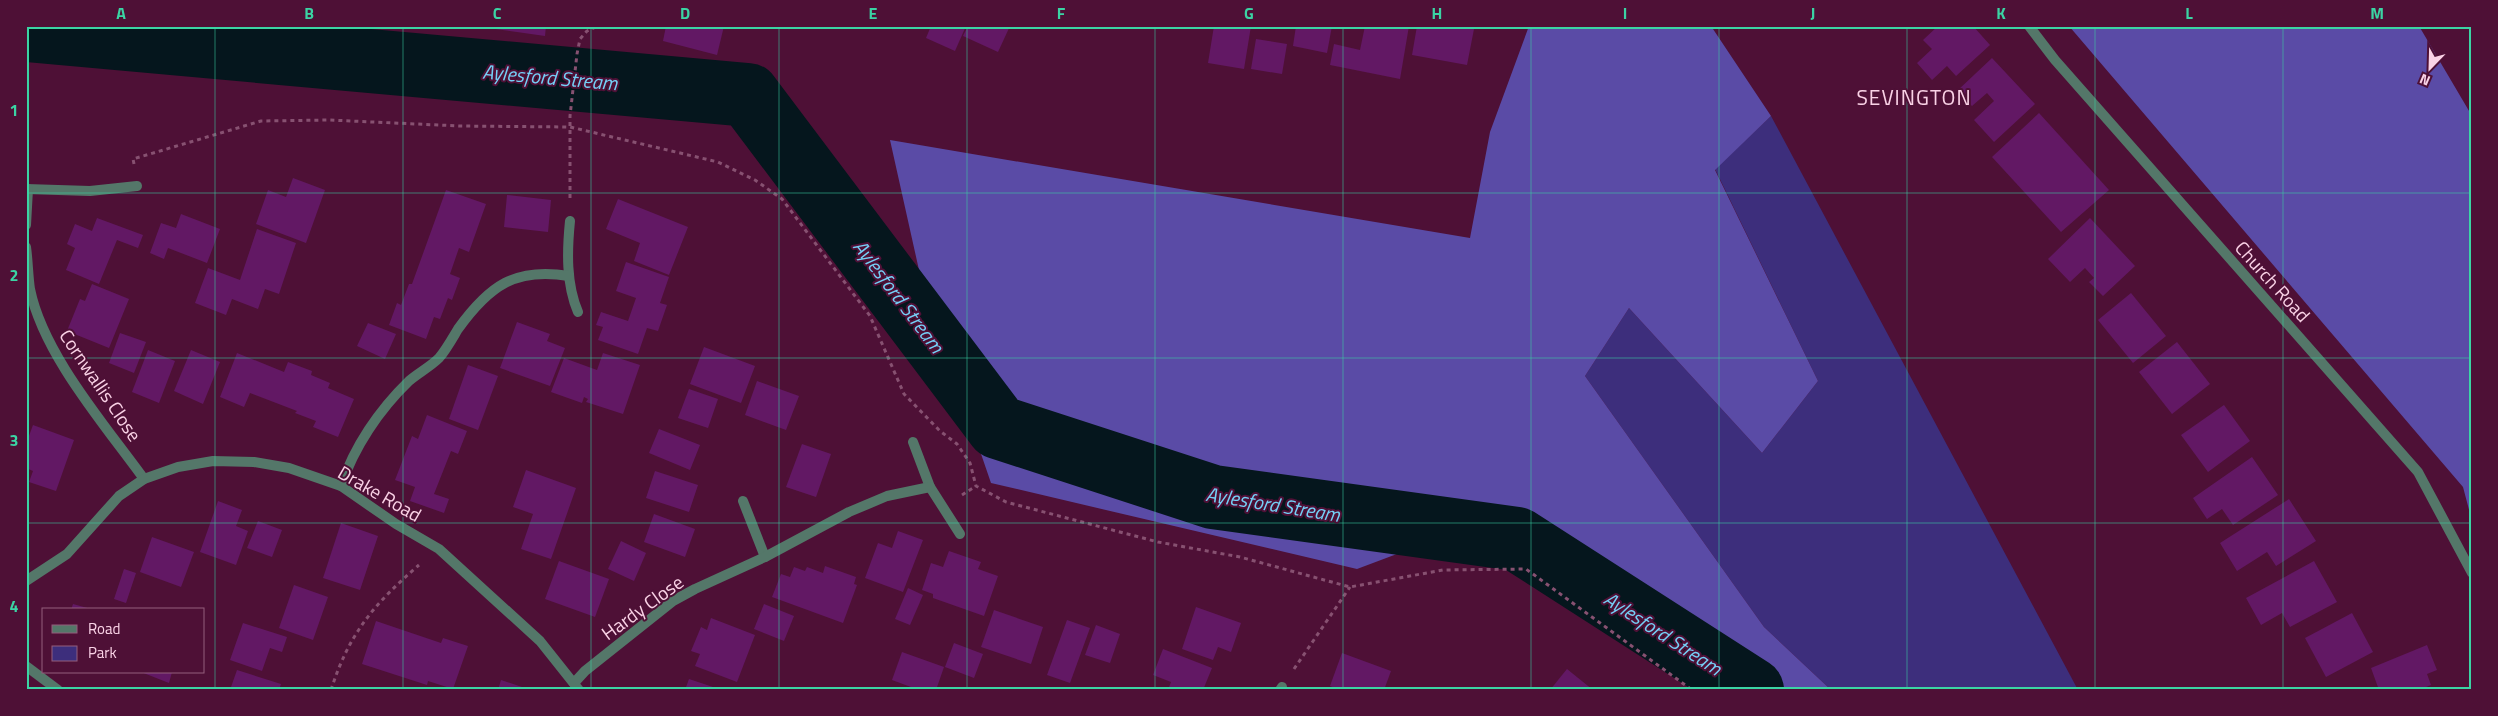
<svg xmlns="http://www.w3.org/2000/svg" width="2498" height="716" viewBox="0 0 2498 716" font-family="'Titillium Web',sans-serif">
	<style>
		.green { fill: #3d2e7c }
		.forest { fill: #5a4ba6 }
		.lines { fill: none; stroke-linecap: round; stroke-linejoin: round }
		.river { stroke: #05161d; stroke-width: 64 }
		.building { fill: #621864 }
		.path { stroke: #875171; stroke-width: 3; stroke-dasharray: 4 4; stroke-linecap: butt }
		.minor { stroke: #547769; stroke-width: 10 }
		.grid { fill: none; stroke: #3bd4a4; stroke-width: 1; stroke-opacity: 0.55 }
		.labels { text-anchor: middle; dominant-baseline: central; stroke-width: 4; stroke-linejoin: round; paint-order: stroke }
		.street-label { font-size: 19px; fill: #fad2e6; stroke: #4e1036 }
		.water-label { font-size: 20px; font-style: italic; fill: #75d0f6; stroke: #4e1036 }
		.quarter-label { font-size: 21px; letter-spacing: 1px; fill: #fad2e6; stroke: #4e1036 }
		.neatline { fill: none; stroke: #3bd4a4; stroke-width: 2 }
		.grid-label { font-size: 16px; text-anchor: middle; font-weight: bold; fill: #3bd4a4 }
	</style>
	<rect width="100%" height="100%" fill="#4e1036"/>
	<!-- green -->
	<polygon class="green" points="1771,116 2078,690 1831,690 1764,627 1585,376 1629,308 1762,453 1818,381 1715,169"/>
	<!-- forest -->
	<g class="forest">
		<polygon points="1529,26 1711,26 1771,116 1715,170 1818,381 1762,453 1629,308 1585,376 1764,627 1831,690 1697,690 1506,513 1357,569 991,483 921,279 890,140 1470,238 1490,132"/>
		<polygon points="2069,26 2419,26 2472,116 2472,521 2463,487"/>
	</g>
	<g class="lines">
		<!-- river -->
		<polyline class="river" points="26,30 748,95 998,427 1213,497 1517,539 1752,690"/>
	</g>
	<!-- building -->
	<g class="building">
		<polygon points="488,26 546,26 545,36 488,28"/>
		<polygon points="666,26 724,26 717,55 663,41"/>
		<polygon points="931,26 966,26 955,51 926,38"/>
		<polygon points="968,26 1010,26 998,52 963,36"/>
		<polygon points="1214,26 1251,26 1244,69 1208,63"/>
		<polygon points="1296,26 1332,26 1327,53 1293,46"/>
		<polygon points="1365,26 1409,26 1400,79 1330,65 1334,44 1360,50"/>
		<polygon points="1417,26 1469,26 1469,28 1474,29 1467,65 1412,55"/>
		<polygon points="1938,26 1973,26 1990,45 1956,76 1947,66 1932,80 1917,63 1932,49 1923,40"/>
		<polygon points="1256,39 1287,44 1282,74 1251,69"/>
		<polygon points="1992,58 2035,104 1994,142 1974,120 1994,101 1987,93 1972,106 1957,91"/>
		<polygon points="2039,113 2109,190 2061,232 1992,157"/>
		<polygon points="293,178 325,190 306,243 256,224 268,190 286,197"/>
		<polygon points="446,190 486,204 469,252 459,248 450,274 460,278 452,300 448,298 440,319 434,317 426,339 389,325 397,303 401,305 409,284 412,284"/>
		<polygon points="507,195 551,200 548,232 504,227"/>
		<polygon points="618,199 688,227 669,275 634,261 640,243 606,229"/>
		<polygon points="181,214 220,229 207,263 168,248 164,259 150,253 161,223 176,228"/>
		<polygon points="97,218 143,235 138,248 117,240 99,284 66,270 75,248 67,244 75,224 92,231"/>
		<polygon points="2090,218 2135,266 2103,296 2089,282 2094,278 2085,268 2070,282 2048,259"/>
		<polygon points="257,229 296,243 279,294 265,289 258,309 232,299 226,315 195,303 208,268 240,280"/>
		<polygon points="626,262 669,277 660,303 667,305 658,331 647,328 638,354 598,340 603,327 596,325 601,312 628,321 636,298 616,291"/>
		<polygon points="92,284 129,299 109,348 67,331 80,299 85,301"/>
		<polygon points="2131,293 2166,336 2133,363 2098,320"/>
		<polygon points="517,322 550,334 547,341 565,348 550,386 500,368"/>
		<polygon points="368,323 396,334 385,359 357,346"/>
		<polygon points="120,333 146,342 134,373 109,363"/>
		<polygon points="2177,342 2210,384 2172,414 2139,372"/>
		<polygon points="704,347 755,366 741,403 690,384"/>
		<polygon points="148,350 175,361 159,403 132,392"/>
		<polygon points="191,350 220,362 203,404 174,391"/>
		<polygon points="237,353 284,372 288,362 312,371 311,375 330,383 328,388 354,399 338,437 313,427 316,421 295,413 297,411 250,393 244,407 220,397"/>
		<polygon points="603,353 640,365 623,414 586,402 588,399 584,397 582,403 551,392 564,358 597,370"/>
		<polygon points="468,365 498,376 478,430 449,419"/>
		<polygon points="757,381 799,396 786,430 745,415"/>
		<polygon points="689,389 718,399 708,428 678,418"/>
		<polygon points="2224,405 2250,441 2208,472 2181,435"/>
		<polygon points="427,415 467,431 458,454 451,451 434,494 449,499 444,513 410,501 415,487 395,480 412,436 418,439"/>
		<polygon points="33,425 74,440 56,491 29,482 33,471 26,468 26,444"/>
		<polygon points="659,429 700,445 690,470 649,453"/>
		<polygon points="802,444 831,454 816,497 786,487"/>
		<polygon points="2252,457 2278,495 2233,525 2222,509 2207,519 2193,498"/>
		<polygon points="526,470 576,488 551,559 521,549 533,514 513,507"/>
		<polygon points="655,471 698,485 689,512 646,498"/>
		<polygon points="2289,499 2316,541 2276,566 2267,552 2237,571 2220,543"/>
		<polygon points="218,501 242,510 236,526 248,531 236,565 200,552"/>
		<polygon points="654,514 695,529 685,557 644,542"/>
		<polygon points="258,521 282,530 272,557 247,548"/>
		<polygon points="341,523 378,536 360,590 323,578"/>
		<polygon points="898,531 923,540 903,592 865,578 878,543 892,548"/>
		<polygon points="152,537 194,552 181,587 140,572"/>
		<polygon points="621,541 646,553 634,581 608,569"/>
		<polygon points="949,551 981,562 978,569 998,576 984,616 933,598 933,594 922,590 931,563 943,567"/>
		<polygon points="559,561 609,579 595,617 545,599"/>
		<polygon points="2314,561 2337,602 2290,627 2282,613 2261,625 2246,598"/>
		<polygon points="825,566 856,577 854,584 857,585 843,623 772,597 781,574 790,577 794,567 805,571 807,567 823,573"/>
		<polygon points="124,569 136,573 126,603 114,599"/>
		<polygon points="294,585 328,597 313,640 279,628"/>
		<polygon points="908,588 923,595 910,625 895,619"/>
		<polygon points="73,604 91,609 91,610 71,610"/>
		<polygon points="764,604 794,616 784,641 754,629"/>
		<polygon points="1196,607 1241,623 1231,652 1218,647 1213,660 1182,649"/>
		<polygon points="994,610 1043,627 1031,664 981,647"/>
		<polygon points="2352,613 2373,652 2326,677 2305,638"/>
		<polygon points="711,618 755,635 737,682 695,666 700,654 691,651 701,627 707,630"/>
		<polygon points="1067,620 1090,628 1070,683 1047,675"/>
		<polygon points="376,621 441,643 443,638 468,646 453,689 428,681 427,685 362,664"/>
		<polygon points="243,623 287,637 282,652 270,648 262,671 230,660"/>
		<polygon points="1096,625 1120,634 1110,663 1085,655"/>
		<polygon points="954,643 983,654 974,678 945,667"/>
		<polygon points="2427,645 2437,670 2427,674 2431,685 2419,690 2396,690 2394,687 2379,690 2371,668"/>
		<polygon points="1163,649 1212,668 1203,690 1168,690 1171,682 1153,675"/>
		<polygon points="902,652 944,667 936,690 919,690 892,680"/>
		<polygon points="1342,653 1391,671 1384,690 1340,690 1330,686"/>
		<polygon points="1567,669 1593,690 1550,690"/>
		<polygon points="237,670 281,684 279,690 230,690"/>
		<polygon points="141,672 172,672 169,683"/>
		<polygon points="689,679 719,689 719,690 685,690"/>
		<polygon points="501,680 528,689 527,690 498,690"/>
	</g>
	<g class="lines">
		<!-- path -->
		<g class="path">
			<polyline points="134,164 133,159 261,121 329,120 460,126 570,127 718,162 755,180 782,199 870,316 904,394 940,431 957,444 970,463 976,486 1006,502 1158,542 1240,557 1350,587 1443,570 1526,569 1692,690"/>
			<polyline points="570,198 570,116 577,54 580,39 587,31 598,26"/>
			<polyline points="962,495 976,486"/>
			<polyline points="1294,669 1350,587"/>
			<path d="M 331,690 C 349,633 375,603 419,565"/>
		</g>
		<!-- minor -->
		<g class="minor">
			<polyline points="2029,26 2055,60 2418,472 2472,573"/>
			<polyline points="26,189 90,191 137,186"/>
			<path d="M 570,221 C 567,251 566,284 578,312"/>
			<polyline points="26,225 28,189"/>
			<path d="M 26,247 C 28,261 28,276 30,289 C 43,354 105,425 144,479"/>
			<polyline points="913,442 930,487 960,534"/>
			<path d="M 341,486 C 354,447 379,410 409,381 C 418,373 430,367 439,358 C 446,350 452,339 458,329 C 489,286 515,267 569,276"/>
			<polyline points="743,501 765,557"/>
			<polyline points="26,581 67,554 119,496 144,479 178,467 213,461 254,462 289,468 341,486 396,524 439,549 540,641 579,690"/>
			<polyline points="26,666 58,690"/>
			<polyline points="574,683 585,671 673,601 695,589 765,557 849,512 887,496 930,487"/>
			<polyline points="1280,690 1282,687"/>
		</g>
	</g>
	<!-- grid -->
	<path class="grid" d="M 215,26 L 215,690M 403,26 L 403,690M 591,26 L 591,690M 779,26 L 779,690M 967,26 L 967,690M 1155,26 L 1155,690M 1343,26 L 1343,690M 1531,26 L 1531,690M 1719,26 L 1719,690M 1907,26 L 1907,690M 2095,26 L 2095,690M 2283,26 L 2283,690M 26,193 L 2472,193M 26,358 L 2472,358M 26,523 L 2472,523"/>
	<g class="labels">
		<!-- street labels -->
		<g class="street-label">
			<text transform="translate(2273 281) rotate(48)">Church Road</text>
			<text transform="translate(101 385) rotate(56)">Cornwallis Close</text>
			<text transform="translate(380 493) rotate(30)">Drake Road</text>
			<text transform="translate(642 607) rotate(-36)">Hardy Close</text>
		</g>
		<!-- water labels -->
		<g class="water-label">
			<text transform="translate(550 77) rotate(5)">Aylesford Stream</text>
			<text transform="translate(899 296) rotate(53)">Aylesford Stream</text>
			<text transform="translate(1273 504) rotate(9)">Aylesford Stream</text>
			<text transform="translate(1663 633) rotate(33)">Aylesford Stream</text>
		</g>
		<!-- quarter labels -->
		<g class="quarter-label">
			<text x="1914" y="97">SEVINGTON</text>
		</g>
	</g>
	<!-- border -->
	<rect width="2498" height="716" fill="none" stroke="#4e1036" stroke-width="55"/>
	<!-- legend -->
	<rect x="42" y="608" width="162" height="65" fill="#4e1036" stroke="#935e7c"/>
	<rect x="52" y="625" width="25" height="8" fill="#547769" stroke="#935e7c"/>
	<text x="88" y="634" font-size="15" fill="#fad2e6">Road</text>
	<rect x="52" y="646" width="25" height="15" fill="#3d2e7c" stroke="#935e7c"/>
	<text x="88" y="658" font-size="15" fill="#fad2e6">Park</text>
	<!-- north arrow -->
	<g transform="translate(2430 68) rotate(203)" stroke="#4e1036" stroke-width="4" paint-order="stroke">
	<path d="M0-4L9 19L0 12L-9 19Z" fill="#fad2e6"/>
	<text y="-8" font-size="14" font-weight="bold" text-anchor="middle" fill="#fad2e6">N</text>
	</g>
	<rect x="28" y="28" width="2442" height="660" class="neatline"/>
	<g class="grid-label">
		<text x="121" y="19">A</text>
		<text x="309" y="19">B</text>
		<text x="497" y="19">C</text>
		<text x="685" y="19">D</text>
		<text x="873" y="19">E</text>
		<text x="1061" y="19">F</text>
		<text x="1249" y="19">G</text>
		<text x="1437" y="19">H</text>
		<text x="1625" y="19">I</text>
		<text x="1813" y="19">J</text>
		<text x="2001" y="19">K</text>
		<text x="2189" y="19">L</text>
		<text x="2377" y="19">M</text>
		<text x="14" y="116">1</text>
		<text x="14" y="281">2</text>
		<text x="14" y="446">3</text>
		<text x="14" y="612">4</text>
	</g>
</svg>
